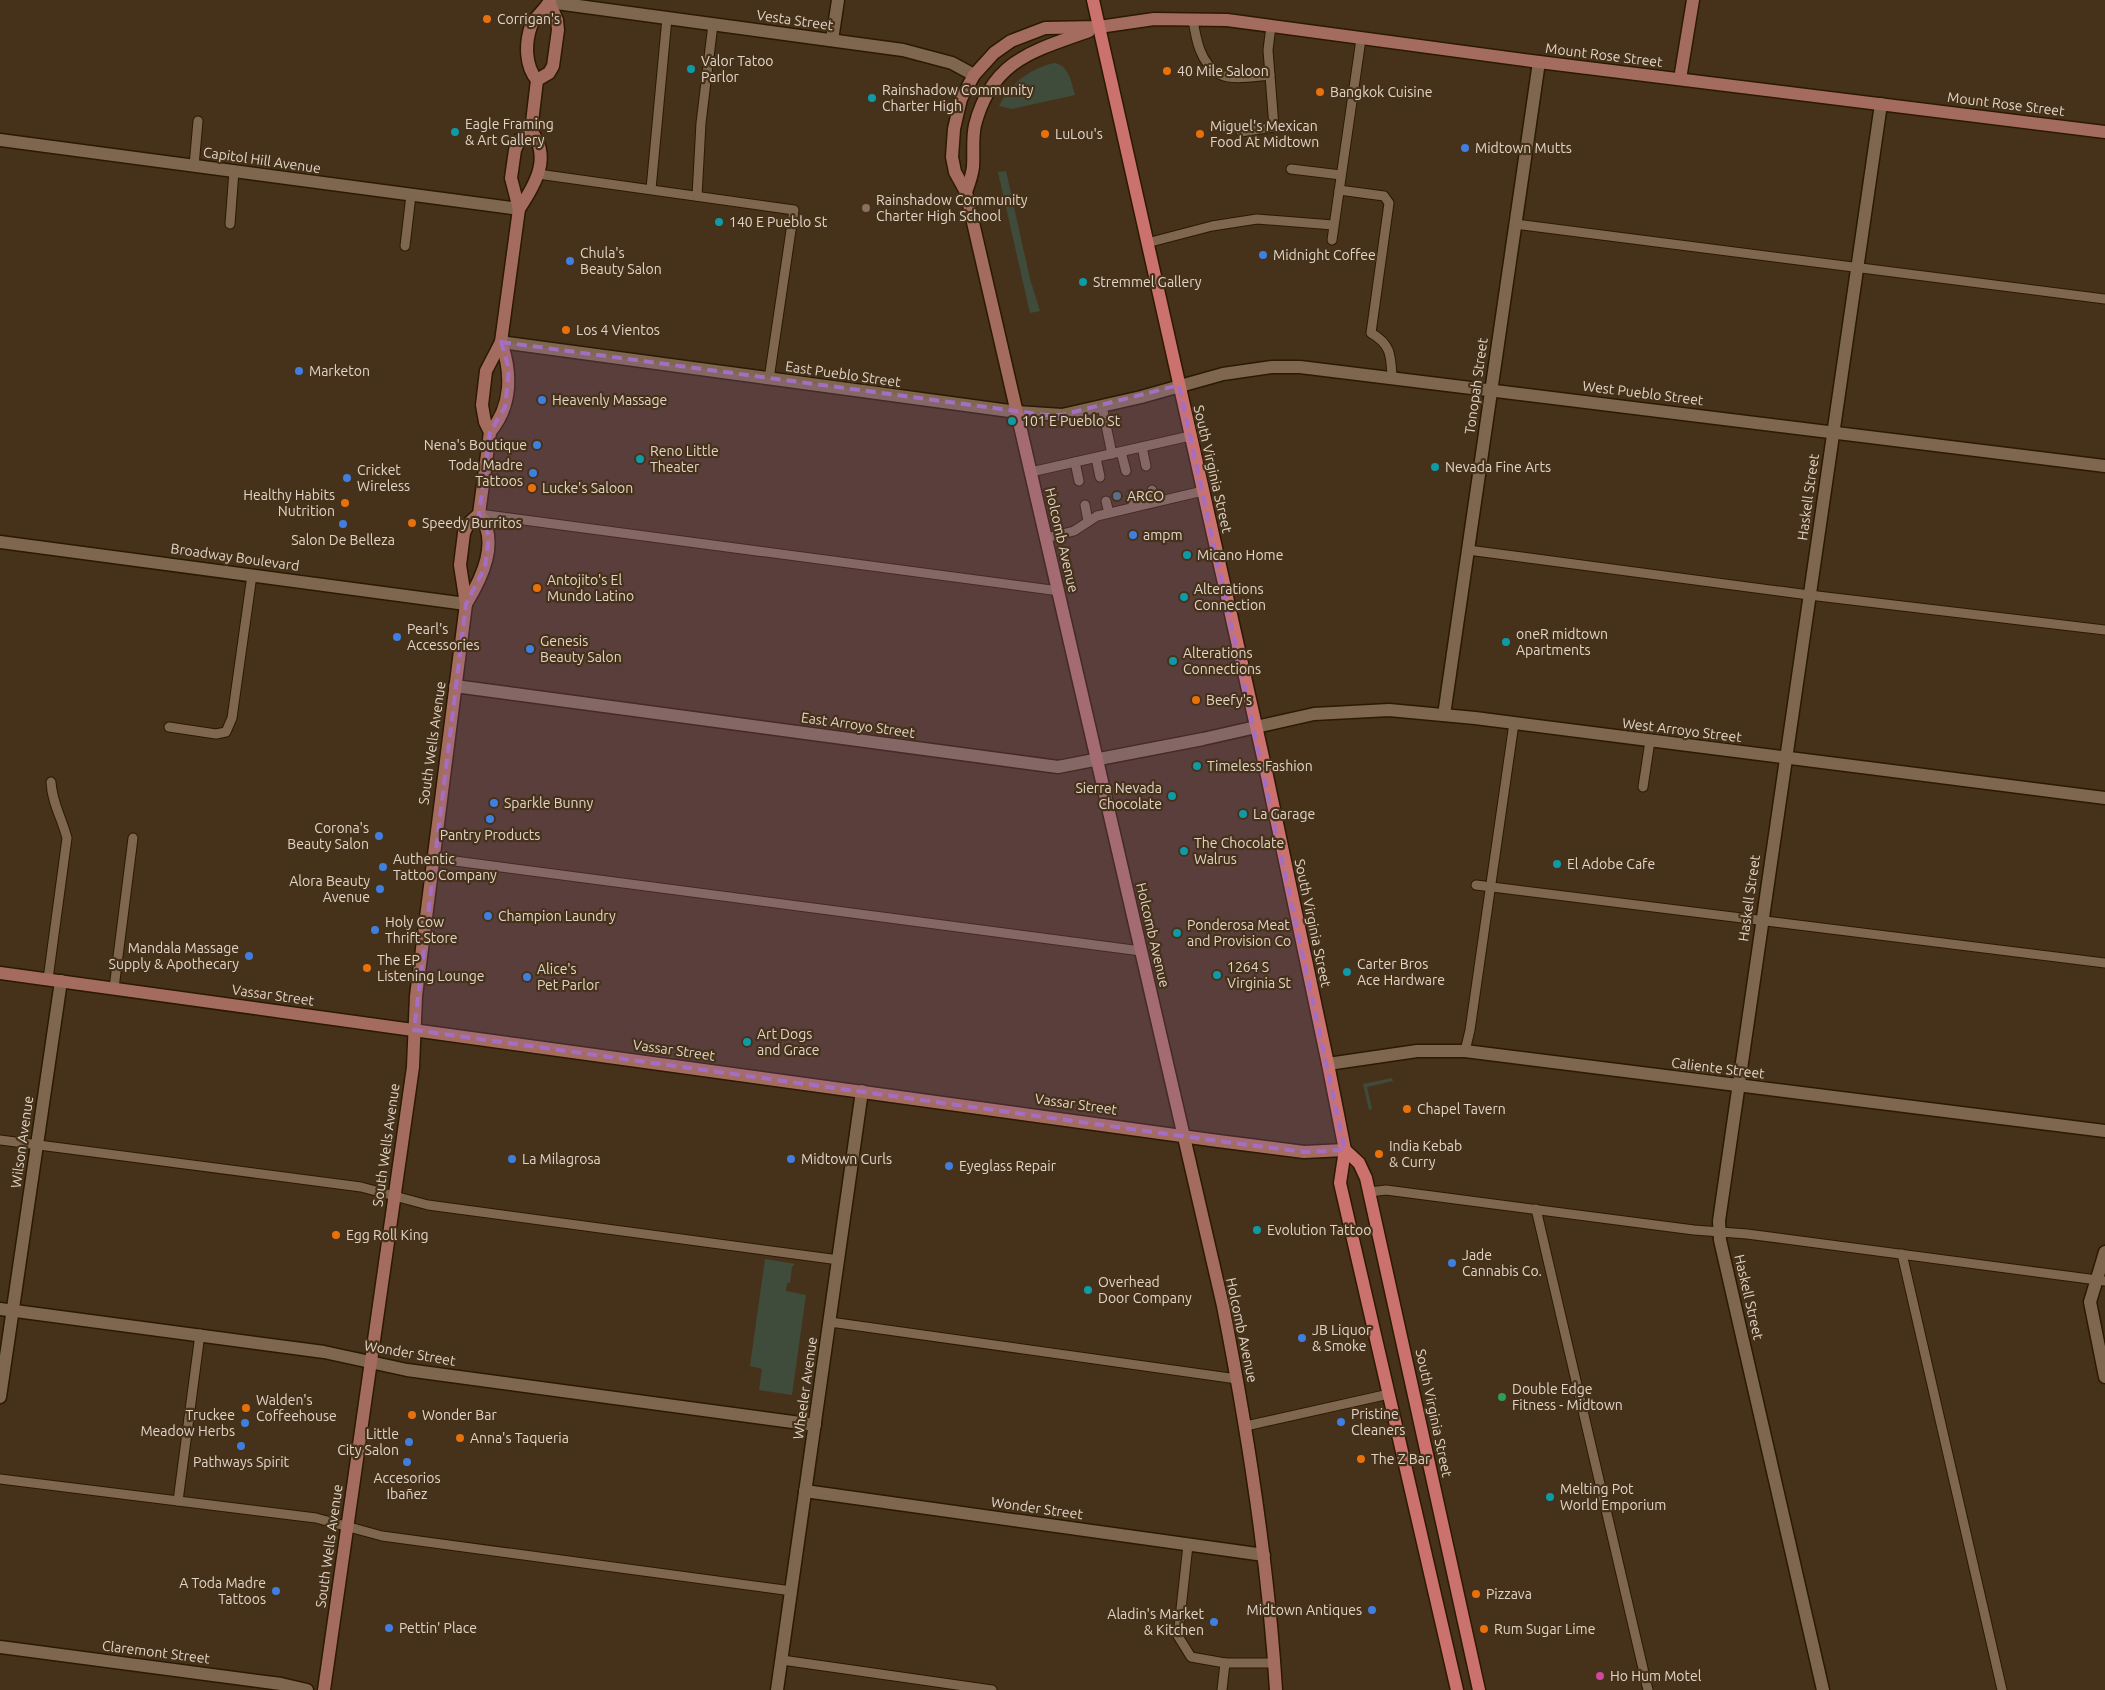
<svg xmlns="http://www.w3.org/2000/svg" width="2105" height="1690" viewBox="0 0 2105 1690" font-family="Ubuntu,sans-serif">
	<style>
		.green { fill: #404c3b }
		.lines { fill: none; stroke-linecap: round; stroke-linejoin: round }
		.lane-casing { stroke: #2c1902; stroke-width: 11 }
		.street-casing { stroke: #2c1902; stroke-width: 15 }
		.secondary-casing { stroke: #2c1902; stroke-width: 15 }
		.primary-casing { stroke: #2c1902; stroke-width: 15 }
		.lane { stroke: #7e674e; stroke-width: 9 }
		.street { stroke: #7e674e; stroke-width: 12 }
		.secondary { stroke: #a46c5e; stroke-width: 12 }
		.primary { stroke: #cb726f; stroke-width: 12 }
		.marked { fill: #a46fc2; fill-opacity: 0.2; stroke: #a46fc2; stroke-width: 4; stroke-dasharray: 10 6; stroke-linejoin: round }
		.food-dot { fill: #e8710a; stroke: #46321a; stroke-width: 2 }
		.culture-dot { fill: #0f9aa8; stroke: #46321a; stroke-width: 2 }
		.shop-dot { fill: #3f7fe0; stroke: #46321a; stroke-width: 2 }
		.education-dot { fill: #8d6e63; stroke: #46321a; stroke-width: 2 }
		.service-dot { fill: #5c6f8a; stroke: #46321a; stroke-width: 2 }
		.leisure-dot { fill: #2e9e5b; stroke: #46321a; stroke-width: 2 }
		.hotel-dot { fill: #d1479c; stroke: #46321a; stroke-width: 2 }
		.labels { text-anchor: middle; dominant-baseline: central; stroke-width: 4.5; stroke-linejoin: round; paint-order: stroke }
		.poi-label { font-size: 14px; fill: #e1d4c7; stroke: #46321a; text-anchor: start }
		.street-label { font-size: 14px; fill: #e1d4c7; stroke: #46321a }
	</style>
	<rect width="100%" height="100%" fill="#46321a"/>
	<!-- green -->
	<g class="green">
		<path d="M 1054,63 C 1069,65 1071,82 1075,95 L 1012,109 L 999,106 C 1010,83 1030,69 1054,63 Z"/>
		<polygon points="1006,171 1030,279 1040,311 1030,313 998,172"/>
		<polygon points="1392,1078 1393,1081 1367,1087 1372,1109 1369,1110 1363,1084"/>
		<polygon points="765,1259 795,1264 792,1267 790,1283 787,1283 786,1291 806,1295 792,1395 759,1390 762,1369 750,1366"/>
	</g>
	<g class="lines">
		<!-- lane casing -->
		<g class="lane-casing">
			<g id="lane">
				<path d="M 1193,20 C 1196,39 1200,63 1219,74 C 1232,81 1256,76 1270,75"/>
				<polyline points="1241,132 1274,127 1268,50 1271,26"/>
				<polyline points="194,166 198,121"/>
				<polyline points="1291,169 1341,175"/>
				<polyline points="538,174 794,210 769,379"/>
				<polyline points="651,189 667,18"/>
				<path d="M 1339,190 L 1384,196 L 1389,203 L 1371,333 C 1391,344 1391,356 1392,377"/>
				<polyline points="697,196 701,123 713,24"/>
				<polyline points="230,224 234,171"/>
				<polyline points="1515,224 2105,299"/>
				<polyline points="1332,240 1361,39"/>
				<polyline points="1147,243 1212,226 1257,219 1333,225"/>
				<polyline points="405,246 411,195"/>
				<polyline points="1102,406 1112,454"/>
				<polyline points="1142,447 1146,466"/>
				<polyline points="1121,452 1126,471"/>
				<polyline points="1096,458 1100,477"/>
				<polyline points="1075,462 1079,481"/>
				<polyline points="1031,472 1190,436"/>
				<polyline points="1152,490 1155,502"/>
				<polyline points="1131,495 1134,507"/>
				<polyline points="1106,501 1109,513"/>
				<polyline points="1085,505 1088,521"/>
				<polyline points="479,514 1059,591"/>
				<polyline points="1046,538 1074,531 1097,516 1203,491"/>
				<polyline points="1468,550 1809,595 2105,630"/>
				<polyline points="169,727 216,734 226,732 232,718 252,575"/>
				<polyline points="1643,787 1650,741"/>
				<polyline points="432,858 1141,951"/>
				<polyline points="1476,885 2105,963"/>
				<path d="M 48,979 L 67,838 C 62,818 52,803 51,782"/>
				<polyline points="114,988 133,838"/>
				<polyline points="1465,1051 1470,1030 1514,723"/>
				<polyline points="0,1140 361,1187 428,1205 839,1260"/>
				<polyline points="1369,1192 1386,1190 1694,1230 1747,1234 2105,1281"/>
				<polyline points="1536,1209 1648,1690"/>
				<polyline points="1902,1254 2002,1690"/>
				<polyline points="830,1322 1237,1379"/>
				<polyline points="1246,1426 1389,1394"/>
				<polyline points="0,1479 316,1518 382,1536 792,1591"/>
				<polyline points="178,1501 200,1334"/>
				<polyline points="1188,1545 1178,1636 1191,1657 1225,1663"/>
				<polyline points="782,1660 992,1690"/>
				<polyline points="1222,1690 1225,1663 1274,1663"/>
			</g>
		</g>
		<!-- street casing -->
		<g class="street-casing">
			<g id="street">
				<polyline points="549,2 903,50 952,63 974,75"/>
				<polyline points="832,40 838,0"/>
				<polyline points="0,140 519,209"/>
				<polyline points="501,342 1017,412 1062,415 1141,397 1223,374 1272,367 1300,367 2105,466"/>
				<polyline points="0,542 466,604"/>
				<polyline points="455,686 1058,767 1203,739 1314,714 1389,710 1475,718 2105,798"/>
				<polyline points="1444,715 1539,62"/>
				<polyline points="1328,1064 1417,1051 1465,1051 2105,1131"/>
				<polyline points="2105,1252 2090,1302 2105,1377"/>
				<polyline points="0,1309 324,1352 407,1370 815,1425"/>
				<polyline points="0,1397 61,981"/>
				<polyline points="805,1491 1264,1555"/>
				<polyline points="0,1647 281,1684 307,1690"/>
				<polyline points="777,1690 862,1091"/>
				<polyline points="1823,1690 1720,1240 1719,1221 1881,104"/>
			</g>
		</g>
		<!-- secondary casing -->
		<g class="secondary-casing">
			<g id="secondary">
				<polyline points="1680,79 1693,0"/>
				<polyline points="537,80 549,73 553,66 558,30 557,20 549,2"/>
				<path d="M 966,192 C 969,184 972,175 973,167 C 974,153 972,138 975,125 C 992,60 1033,51 1089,31"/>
				<path d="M 519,209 C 535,185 552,157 531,131"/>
				<path d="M 490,432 C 512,406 512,373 501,342"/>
				<path d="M 466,604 C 482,578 500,541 479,514"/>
				<polyline points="0,973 1218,1141 1304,1152 1345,1150"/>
				<path d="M 324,1690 L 413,1067 L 416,996 L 466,604 L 460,565 L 464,533 L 468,524 L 479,514 L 490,432 L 485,422 L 482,405 L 486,371 L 501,342 L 519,209 L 511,178 L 515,150 L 520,139 L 531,131 L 537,80 C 525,66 525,44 531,26 C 535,16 546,10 550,0"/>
				<path d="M 1276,1690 C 1268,1560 1248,1433 1223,1306 L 966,192 L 955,172 L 952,157 L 954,129 L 961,99 L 974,75 L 994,53 L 1011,41 L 1045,28 L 1099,27 L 1154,19 L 1227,20 L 1539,62 L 2105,132"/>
			</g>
		</g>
		<!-- primary casing -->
		<g class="primary-casing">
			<g id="primary">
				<polyline points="1093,0 1263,757 1328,1064 1345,1150 1340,1183 1457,1690"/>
				<polyline points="1345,1150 1359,1163 1366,1178 1479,1690"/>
			</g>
		</g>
		<!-- lane -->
		<use href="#lane" class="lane"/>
		<!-- street -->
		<use href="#street" class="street"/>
		<!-- secondary -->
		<use href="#secondary" class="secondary"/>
		<!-- primary -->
		<use href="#primary" class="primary"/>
	</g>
	<!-- marked area -->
	<path class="marked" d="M 501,342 L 1046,415 L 1062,415 L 1179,385 L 1345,1150 L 1304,1152 L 1218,1141 L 414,1030 L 466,604 L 485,567 L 489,536 L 479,514 L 490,432 L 505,407 L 509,369 Z"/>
	<!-- markers -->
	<g class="food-dot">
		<circle cx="487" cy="19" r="5"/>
		<circle cx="1167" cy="71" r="5"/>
		<circle cx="1320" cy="92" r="5"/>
		<circle cx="1045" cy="134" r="5"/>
		<circle cx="1200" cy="134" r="5"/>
		<circle cx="566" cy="330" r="5"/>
		<circle cx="532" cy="488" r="5"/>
		<circle cx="345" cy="503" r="5"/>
		<circle cx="412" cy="523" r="5"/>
		<circle cx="537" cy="588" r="5"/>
		<circle cx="1196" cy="700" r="5"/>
		<circle cx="367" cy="968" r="5"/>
		<circle cx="1407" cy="1109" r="5"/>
		<circle cx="1379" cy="1154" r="5"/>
		<circle cx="336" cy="1235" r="5"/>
		<circle cx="246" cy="1408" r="5"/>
		<circle cx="412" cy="1415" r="5"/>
		<circle cx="460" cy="1438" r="5"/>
		<circle cx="1361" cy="1459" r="5"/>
		<circle cx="1476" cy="1594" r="5"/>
		<circle cx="1484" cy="1629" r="5"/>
	</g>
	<g class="culture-dot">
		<circle cx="691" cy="69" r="5"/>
		<circle cx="872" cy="98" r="5"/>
		<circle cx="455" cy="132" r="5"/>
		<circle cx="719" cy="222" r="5"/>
		<circle cx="1083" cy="282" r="5"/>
		<circle cx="1012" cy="421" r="5"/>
		<circle cx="640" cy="459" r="5"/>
		<circle cx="1435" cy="467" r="5"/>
		<circle cx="1187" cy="555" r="5"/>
		<circle cx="1184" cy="597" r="5"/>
		<circle cx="1506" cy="642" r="5"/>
		<circle cx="1173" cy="661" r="5"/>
		<circle cx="1197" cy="766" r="5"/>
		<circle cx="1172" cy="796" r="5"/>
		<circle cx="1243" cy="814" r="5"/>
		<circle cx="1184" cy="851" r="5"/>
		<circle cx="1557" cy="864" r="5"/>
		<circle cx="1177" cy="933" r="5"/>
		<circle cx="1347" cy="972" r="5"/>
		<circle cx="1217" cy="975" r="5"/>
		<circle cx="747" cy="1042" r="5"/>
		<circle cx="1257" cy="1230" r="5"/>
		<circle cx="1088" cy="1290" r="5"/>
		<circle cx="1550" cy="1497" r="5"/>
	</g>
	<g class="shop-dot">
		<circle cx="1465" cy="148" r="5"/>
		<circle cx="1263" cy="255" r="5"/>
		<circle cx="570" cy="261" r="5"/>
		<circle cx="299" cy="371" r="5"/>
		<circle cx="542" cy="400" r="5"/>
		<circle cx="537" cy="445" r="5"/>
		<circle cx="533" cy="473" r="5"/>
		<circle cx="347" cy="478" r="5"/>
		<circle cx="343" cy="524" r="5"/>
		<circle cx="1133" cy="535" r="5"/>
		<circle cx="397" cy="637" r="5"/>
		<circle cx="530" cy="649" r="5"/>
		<circle cx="494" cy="803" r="5"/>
		<circle cx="490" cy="819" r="5"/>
		<circle cx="379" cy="836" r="5"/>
		<circle cx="383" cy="867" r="5"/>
		<circle cx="380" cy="889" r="5"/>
		<circle cx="488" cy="916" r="5"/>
		<circle cx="375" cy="930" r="5"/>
		<circle cx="249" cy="956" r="5"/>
		<circle cx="527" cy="977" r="5"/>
		<circle cx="512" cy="1159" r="5"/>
		<circle cx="791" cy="1159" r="5"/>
		<circle cx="949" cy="1166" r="5"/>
		<circle cx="1452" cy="1263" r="5"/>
		<circle cx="1302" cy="1338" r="5"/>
		<circle cx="1341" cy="1422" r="5"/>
		<circle cx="245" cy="1423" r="5"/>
		<circle cx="409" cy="1442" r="5"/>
		<circle cx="241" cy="1446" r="5"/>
		<circle cx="407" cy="1462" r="5"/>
		<circle cx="276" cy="1591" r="5"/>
		<circle cx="1372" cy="1610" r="5"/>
		<circle cx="1214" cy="1622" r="5"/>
		<circle cx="389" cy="1628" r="5"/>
	</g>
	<circle class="education-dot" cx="866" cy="208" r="5"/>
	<circle class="service-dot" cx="1117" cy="496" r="5"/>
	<circle class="leisure-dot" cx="1502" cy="1397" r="5"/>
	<circle class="hotel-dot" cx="1600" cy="1676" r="5"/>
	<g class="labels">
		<!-- poi labels -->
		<g class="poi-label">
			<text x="497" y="19">Corrigan's</text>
			<text x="701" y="61">Valor Tatoo<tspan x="701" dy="16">Parlor</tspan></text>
			<text x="1177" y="71">40 Mile Saloon</text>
			<text x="882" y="90">Rainshadow Community<tspan x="882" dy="16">Charter High</tspan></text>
			<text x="1330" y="92">Bangkok Cuisine</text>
			<text x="465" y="124">Eagle Framing<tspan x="465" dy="16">&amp; Art Gallery</tspan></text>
			<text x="1210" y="126">Miguel's Mexican<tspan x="1210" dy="16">Food At Midtown</tspan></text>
			<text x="1055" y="134">LuLou's</text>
			<text x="1475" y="148">Midtown Mutts</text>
			<text x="876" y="200">Rainshadow Community<tspan x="876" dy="16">Charter High School</tspan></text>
			<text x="729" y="222">140 E Pueblo St</text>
			<text x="580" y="253">Chula's<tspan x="580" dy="16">Beauty Salon</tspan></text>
			<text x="1273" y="255">Midnight Coffee</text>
			<text x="1093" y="282">Stremmel Gallery</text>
			<text x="576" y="330">Los 4 Vientos</text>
			<text x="309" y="371">Marketon</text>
			<text x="552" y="400">Heavenly Massage</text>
			<text x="1022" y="421">101 E Pueblo St</text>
			<text x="527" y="445" text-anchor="end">Nena's Boutique</text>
			<text x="650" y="451">Reno Little<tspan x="650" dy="16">Theater</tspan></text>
			<text x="523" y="465" text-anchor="end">Toda Madre<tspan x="523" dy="16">Tattoos</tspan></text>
			<text x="1445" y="467">Nevada Fine Arts</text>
			<text x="357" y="470">Cricket<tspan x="357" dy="16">Wireless</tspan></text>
			<text x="542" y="488">Lucke's Saloon</text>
			<text x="335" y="495" text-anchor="end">Healthy Habits<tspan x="335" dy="16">Nutrition</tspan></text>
			<text x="1127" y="496">ARCO</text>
			<text x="422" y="523">Speedy Burritos</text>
			<text x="1143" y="535">ampm</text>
			<text x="343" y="540" text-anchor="middle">Salon De Belleza</text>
			<text x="1197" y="555">Micano Home</text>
			<text x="547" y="580">Antojito's El<tspan x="547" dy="16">Mundo Latino</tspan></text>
			<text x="1194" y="589">Alterations<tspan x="1194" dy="16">Connection</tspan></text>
			<text x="407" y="629">Pearl's<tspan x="407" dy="16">Accessories</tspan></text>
			<text x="1516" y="634">oneR midtown<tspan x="1516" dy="16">Apartments</tspan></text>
			<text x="540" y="641">Genesis<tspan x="540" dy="16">Beauty Salon</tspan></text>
			<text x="1183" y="653">Alterations<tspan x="1183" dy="16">Connections</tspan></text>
			<text x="1206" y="700">Beefy's</text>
			<text x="1207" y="766">Timeless Fashion</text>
			<text x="1162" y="788" text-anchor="end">Sierra Nevada<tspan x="1162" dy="16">Chocolate</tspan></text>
			<text x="504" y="803">Sparkle Bunny</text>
			<text x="1253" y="814">La Garage</text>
			<text x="369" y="828" text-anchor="end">Corona's<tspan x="369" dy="16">Beauty Salon</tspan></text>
			<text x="490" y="835" text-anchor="middle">Pantry Products</text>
			<text x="1194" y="843">The Chocolate<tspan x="1194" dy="16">Walrus</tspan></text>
			<text x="393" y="859">Authentic<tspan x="393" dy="16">Tattoo Company</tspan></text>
			<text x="1567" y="864">El Adobe Cafe</text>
			<text x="370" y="881" text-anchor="end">Alora Beauty<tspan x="370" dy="16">Avenue</tspan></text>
			<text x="498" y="916">Champion Laundry</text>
			<text x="385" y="922">Holy Cow<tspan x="385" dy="16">Thrift Store</tspan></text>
			<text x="1187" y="925">Ponderosa Meat<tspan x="1187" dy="16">and Provision Co</tspan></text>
			<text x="239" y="948" text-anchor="end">Mandala Massage<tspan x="239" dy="16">Supply &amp; Apothecary</tspan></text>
			<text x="377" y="960">The EP<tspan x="377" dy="16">Listening Lounge</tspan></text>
			<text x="1357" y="964">Carter Bros<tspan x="1357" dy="16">Ace Hardware</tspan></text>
			<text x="1227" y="967">1264 S<tspan x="1227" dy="16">Virginia St</tspan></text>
			<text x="537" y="969">Alice's<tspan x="537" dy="16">Pet Parlor</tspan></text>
			<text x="757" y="1034">Art Dogs<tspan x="757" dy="16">and Grace</tspan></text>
			<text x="1417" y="1109">Chapel Tavern</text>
			<text x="1389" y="1146">India Kebab<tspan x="1389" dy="16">&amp; Curry</tspan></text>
			<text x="522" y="1159">La Milagrosa</text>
			<text x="801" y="1159">Midtown Curls</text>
			<text x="959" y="1166">Eyeglass Repair</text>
			<text x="1267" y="1230">Evolution Tattoo</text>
			<text x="346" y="1235">Egg Roll King</text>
			<text x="1462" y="1255">Jade<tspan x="1462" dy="16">Cannabis Co.</tspan></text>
			<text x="1098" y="1282">Overhead<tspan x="1098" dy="16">Door Company</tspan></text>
			<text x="1312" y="1330">JB Liquor<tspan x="1312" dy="16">&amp; Smoke</tspan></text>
			<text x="1512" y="1389">Double Edge<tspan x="1512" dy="16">Fitness - Midtown</tspan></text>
			<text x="256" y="1400">Walden's<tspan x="256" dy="16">Coffeehouse</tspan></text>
			<text x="1351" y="1414">Pristine<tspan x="1351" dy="16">Cleaners</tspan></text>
			<text x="235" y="1415" text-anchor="end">Truckee<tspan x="235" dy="16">Meadow Herbs</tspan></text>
			<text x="422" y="1415">Wonder Bar</text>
			<text x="399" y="1434" text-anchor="end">Little<tspan x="399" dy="16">City Salon</tspan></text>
			<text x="470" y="1438">Anna's Taqueria</text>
			<text x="1371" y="1459">The Z Bar</text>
			<text x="241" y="1462" text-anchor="middle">Pathways Spirit</text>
			<text x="407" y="1478" text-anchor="middle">Accesorios<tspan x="407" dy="16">Ibañez</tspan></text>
			<text x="1560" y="1489">Melting Pot<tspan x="1560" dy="16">World Emporium</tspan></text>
			<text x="266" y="1583" text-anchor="end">A Toda Madre<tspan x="266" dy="16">Tattoos</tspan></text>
			<text x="1486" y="1594">Pizzava</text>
			<text x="1362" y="1610" text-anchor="end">Midtown Antiques</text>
			<text x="1204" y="1614" text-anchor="end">Aladin's Market<tspan x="1204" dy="16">&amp; Kitchen</tspan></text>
			<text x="399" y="1628">Pettin' Place</text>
			<text x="1494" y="1629">Rum Sugar Lime</text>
			<text x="1610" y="1676">Ho Hum Motel</text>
		</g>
		<!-- street labels -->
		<g class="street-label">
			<text transform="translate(795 20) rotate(8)">Vesta Street</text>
			<text transform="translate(1604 55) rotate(7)">Mount Rose Street</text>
			<text transform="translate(2006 104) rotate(7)">Mount Rose Street</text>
			<text transform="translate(262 160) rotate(8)">Capitol Hill Avenue</text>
			<text transform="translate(843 374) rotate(8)">East Pueblo Street</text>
			<text transform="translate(1476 386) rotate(-82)">Tonopah Street</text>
			<text transform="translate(1643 393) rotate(7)">West Pueblo Street</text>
			<text transform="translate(1213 469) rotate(77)">South Virginia Street</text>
			<text transform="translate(1808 497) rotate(-82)">Haskell Street</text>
			<text transform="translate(1062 540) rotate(77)">Holcomb Avenue</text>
			<text transform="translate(235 557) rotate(8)">Broadway Boulevard</text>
			<text transform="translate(858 725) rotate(8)">East Arroyo Street</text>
			<text transform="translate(1682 730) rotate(7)">West Arroyo Street</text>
			<text transform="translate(432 743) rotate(-82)">South Wells Avenue</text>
			<text transform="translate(1749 898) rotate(-82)">Haskell Street</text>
			<text transform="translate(1313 923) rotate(78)">South Virginia Street</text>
			<text transform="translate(1153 935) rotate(77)">Holcomb Avenue</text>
			<text transform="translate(273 995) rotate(8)">Vassar Street</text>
			<text transform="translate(674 1050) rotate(8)">Vassar Street</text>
			<text transform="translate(1718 1068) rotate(7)">Caliente Street</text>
			<text transform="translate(1076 1104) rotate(8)">Vassar Street</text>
			<text transform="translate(22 1142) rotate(-82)">Wilson Avenue</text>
			<text transform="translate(386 1145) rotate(-82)">South Wells Avenue</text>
			<text transform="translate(1749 1297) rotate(77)">Haskell Street</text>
			<text transform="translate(1242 1330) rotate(78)">Holcomb Avenue</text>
			<text transform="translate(410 1353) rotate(10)">Wonder Street</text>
			<text transform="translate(805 1388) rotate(-82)">Wheeler Avenue</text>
			<text transform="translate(1434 1413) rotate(78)">South Virginia Street</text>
			<text transform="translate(1037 1508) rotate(8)">Wonder Street</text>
			<text transform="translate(329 1546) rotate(-82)">South Wells Avenue</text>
			<text transform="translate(156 1652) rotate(7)">Claremont Street</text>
		</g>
	</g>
</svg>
